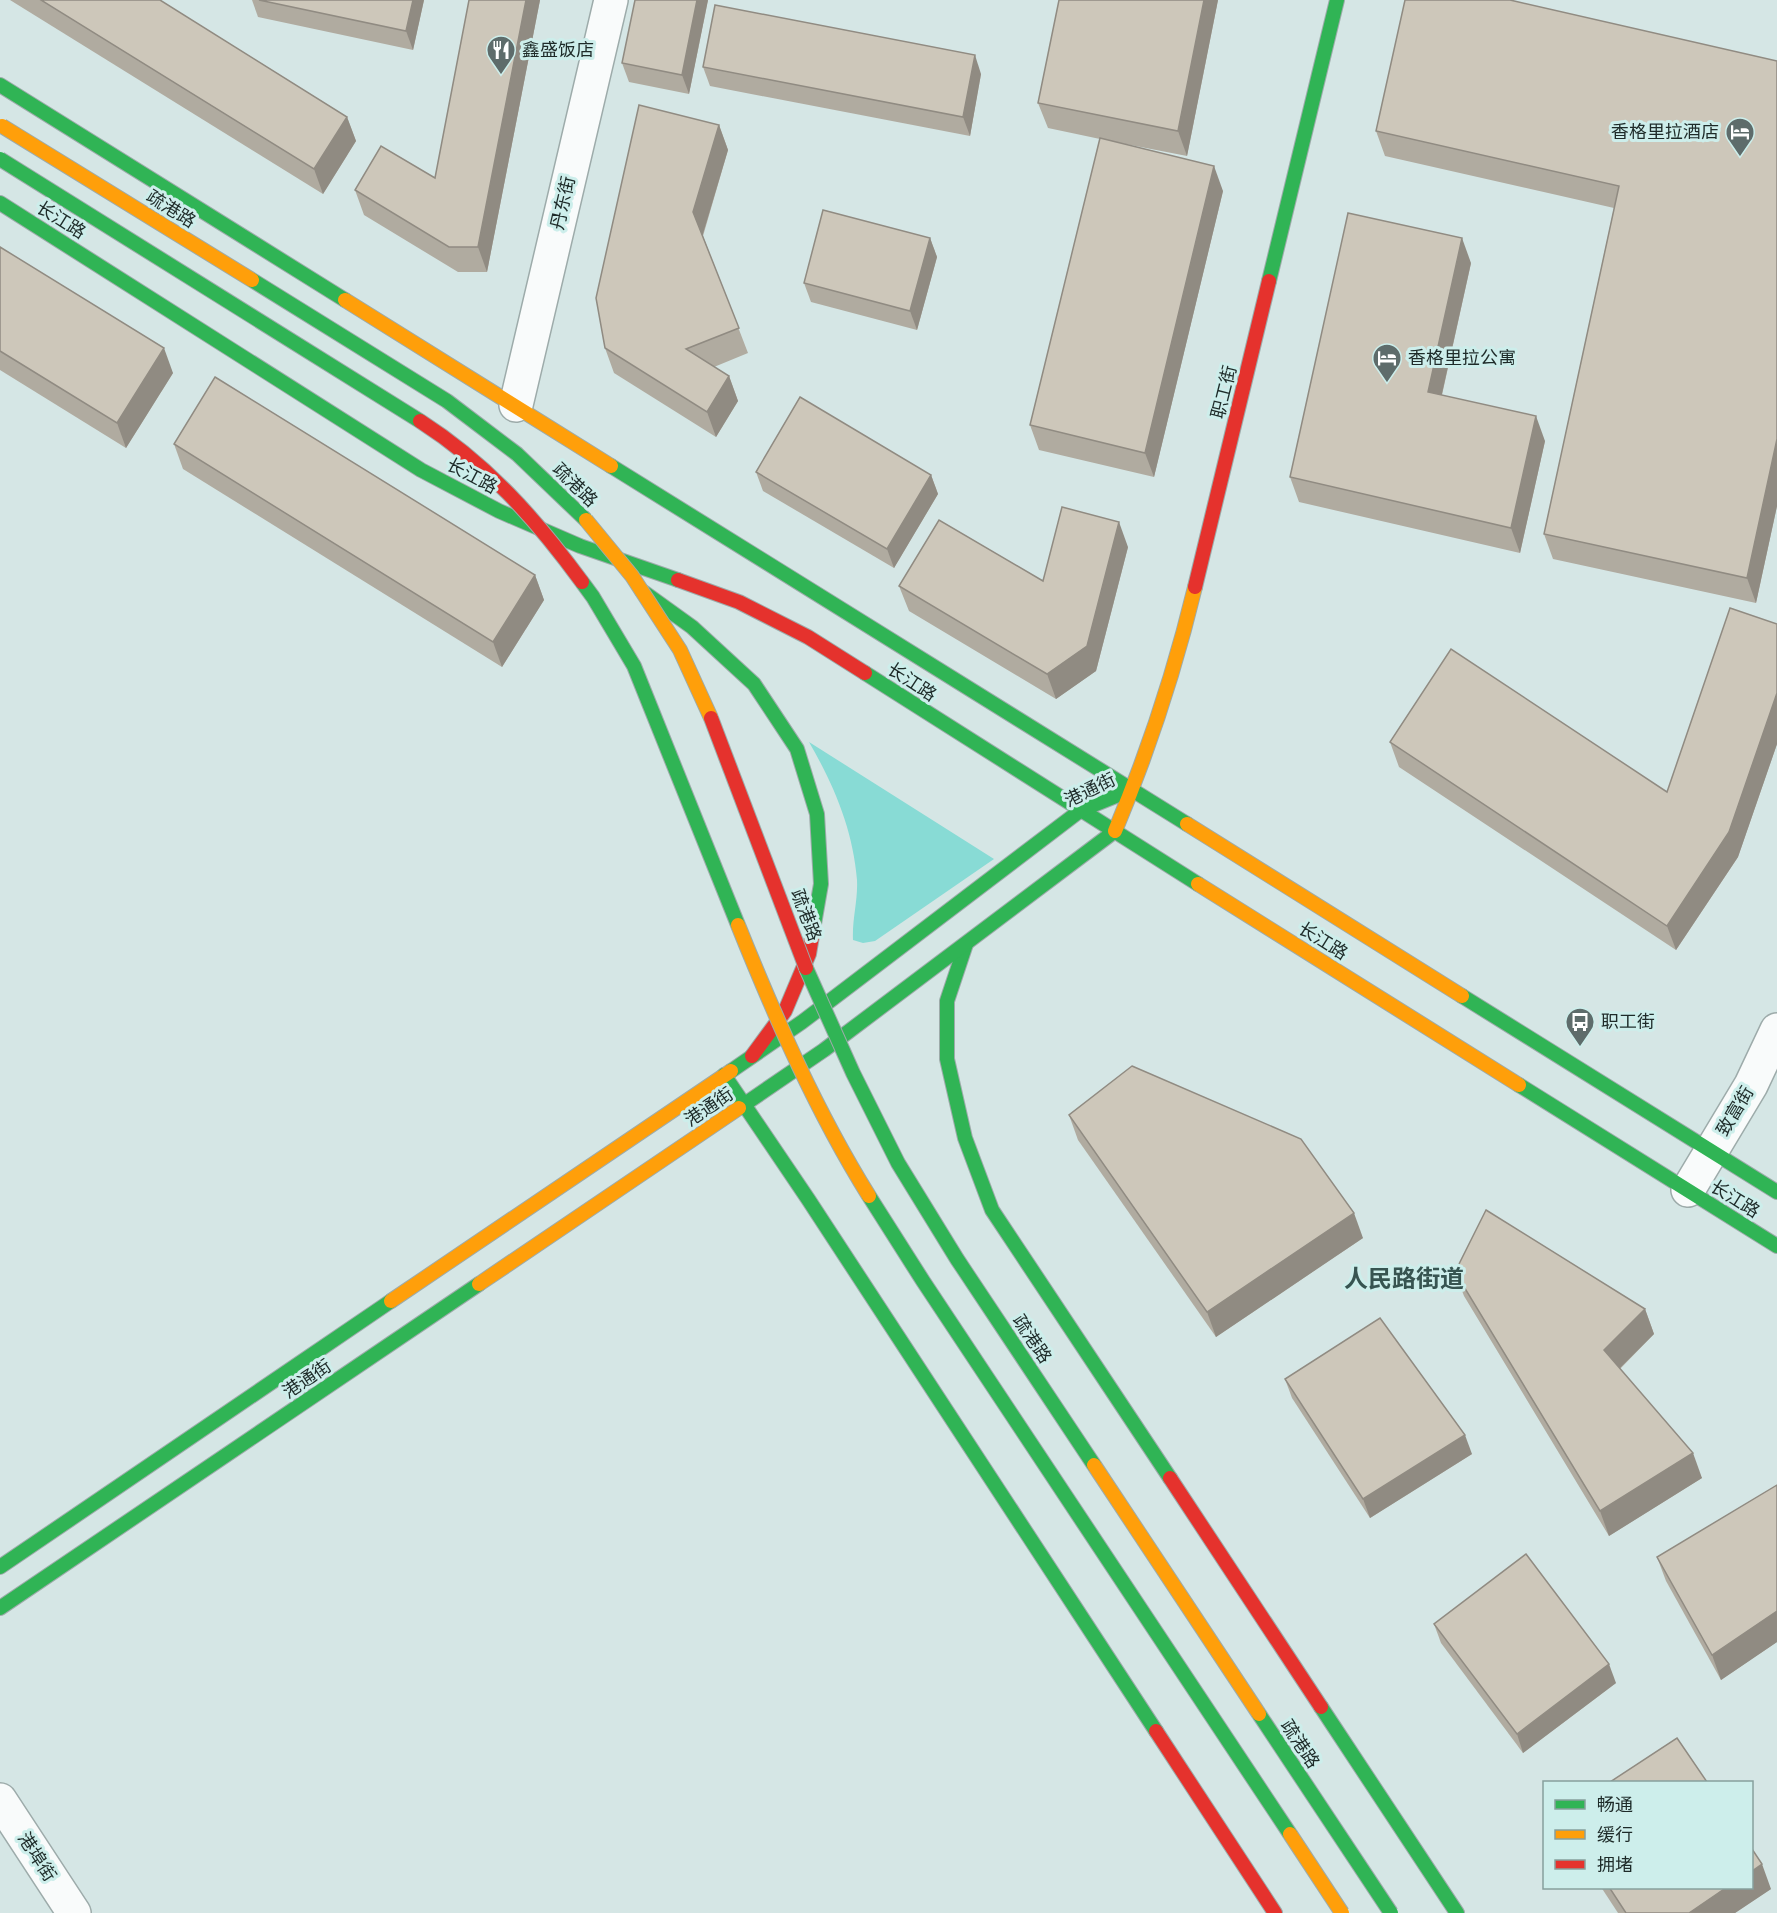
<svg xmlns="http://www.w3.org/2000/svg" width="1777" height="1913" viewBox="0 0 1777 1913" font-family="Arial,'Noto Sans SC',sans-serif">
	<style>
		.green { fill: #88dbd5 }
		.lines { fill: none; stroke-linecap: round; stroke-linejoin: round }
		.street-casing { stroke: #9dabaa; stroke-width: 36 }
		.fast-casing { stroke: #9dabaa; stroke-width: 16 }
		.slow-casing { stroke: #9dabaa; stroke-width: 16 }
		.jam-casing { stroke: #9dabaa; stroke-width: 16 }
		.street { stroke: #f9fbfb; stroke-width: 33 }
		.fast { stroke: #30b455; stroke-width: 14 }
		.slow { stroke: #ff9f0a; stroke-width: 14 }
		.jam { stroke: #e5322d; stroke-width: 14 }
		.fast-bridge-casing { stroke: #9dabaa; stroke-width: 16; stroke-linecap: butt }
		.slow-bridge-casing { stroke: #9dabaa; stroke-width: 16; stroke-linecap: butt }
		.jam-bridge-casing { stroke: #9dabaa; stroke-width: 16; stroke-linecap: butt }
		.fast-bridge { stroke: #30b455; stroke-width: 14 }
		.slow-bridge { stroke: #ff9f0a; stroke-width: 14 }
		.jam-bridge { stroke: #e5322d; stroke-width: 14 }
		.wall { fill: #b0aba0 }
		.shaded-wall { fill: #908b82 }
		.building { fill: #cdc7ba; stroke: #908b82; stroke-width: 1.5 }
		.labels { text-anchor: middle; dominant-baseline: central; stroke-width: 6; stroke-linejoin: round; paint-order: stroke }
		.poi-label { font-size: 18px; fill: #1e2b29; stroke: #cdeeeb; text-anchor: start }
		.street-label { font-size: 18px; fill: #1e2b29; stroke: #cdeeeb }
		.district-label { font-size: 24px; font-weight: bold; fill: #375451; stroke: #cdeeeb }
	</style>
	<rect width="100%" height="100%" fill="#d5e6e5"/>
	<!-- green -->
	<path class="green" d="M 809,742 L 994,859 L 875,941 L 863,943 L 853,940 C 852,919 858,901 857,880 C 853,830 834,785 809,742 Z"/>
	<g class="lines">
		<!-- street casing -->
		<g class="street-casing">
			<g id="street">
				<polyline points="516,405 611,0"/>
				<polyline points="1688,1190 1751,1085 1777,1030"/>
				<polyline points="0,1800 74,1913"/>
			</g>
		</g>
		<!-- fast casing -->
		<g class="fast-casing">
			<g id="fast">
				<polyline points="0,85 345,300"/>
				<polyline points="0,203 421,470 499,511 580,546 678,580"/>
				<polyline points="1269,281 1337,0"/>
				<polyline points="611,466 1187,824"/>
				<polyline points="642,591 692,627 754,684 797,749 817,814 821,884 814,924"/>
				<polyline points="865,673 1198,884"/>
				<polyline points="966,944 947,1001 947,1059 965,1138 992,1210 1170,1478"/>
				<polyline points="1462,996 1777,1192"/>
				<polyline points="731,1071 802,1022 1081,810 1133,789"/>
				<polyline points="724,1075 808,1199 1156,1731"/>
				<polyline points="1519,1085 1777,1246"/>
				<polyline points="739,1108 824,1050 1115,831"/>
				<polyline points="0,1567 391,1301"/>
				<polyline points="0,1608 479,1284"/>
				<polyline points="1321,1707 1457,1913"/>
			</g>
		</g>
		<!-- slow casing -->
		<g class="slow-casing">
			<g id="slow">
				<polyline points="345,300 611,466"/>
				<polyline points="1187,824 1462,996"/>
				<path d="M 1115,831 C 1148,752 1175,670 1195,587"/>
				<polyline points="1198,884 1519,1085"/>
				<polyline points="479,1284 739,1108"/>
				<polyline points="391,1301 731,1071"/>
			</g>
		</g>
		<!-- jam casing -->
		<g class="jam-casing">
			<g id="jam">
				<polyline points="678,580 739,602 808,637 865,673"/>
				<polyline points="1195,587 1269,281"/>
				<polyline points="752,1056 785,1011 809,954 814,924"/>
				<polyline points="1170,1478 1321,1707"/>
				<polyline points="1156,1731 1275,1913"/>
			</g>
		</g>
		<!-- street -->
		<use href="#street" class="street"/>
		<!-- fast -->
		<use href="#fast" class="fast"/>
		<!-- slow -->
		<use href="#slow" class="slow"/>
		<!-- jam -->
		<use href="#jam" class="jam"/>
		<!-- fast-bridge casing -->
		<g class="fast-bridge-casing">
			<g id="fast-bridge">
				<polyline points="0,159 420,421"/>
				<polyline points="252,280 447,401 517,454 586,520"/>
				<polyline points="582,582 593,597 634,666 738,925"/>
				<polyline points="806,968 853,1073 898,1163 957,1259 1094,1465"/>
				<polyline points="869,1196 923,1281 1290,1834"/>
				<polyline points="1259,1714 1391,1913"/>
			</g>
		</g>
		<!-- slow-bridge casing -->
		<g class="slow-bridge-casing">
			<g id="slow-bridge">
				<polyline points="2,126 252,280"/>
				<polyline points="586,520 632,576 680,650 711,718"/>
				<path d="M 738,925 C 775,1017 816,1111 869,1196"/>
				<polyline points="1094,1465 1259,1714"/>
				<polyline points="1290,1834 1342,1913"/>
			</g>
		</g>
		<!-- jam-bridge casing -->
		<g class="jam-bridge-casing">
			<g id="jam-bridge">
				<path d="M 420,421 C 487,464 535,518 582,582"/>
				<polyline points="711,718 806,968"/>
			</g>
		</g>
		<!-- fast-bridge -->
		<use href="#fast-bridge" class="fast-bridge"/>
		<!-- slow-bridge -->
		<use href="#slow-bridge" class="slow-bridge"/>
		<!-- jam-bridge -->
		<use href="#jam-bridge" class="jam-bridge"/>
	</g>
	<!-- wall -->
	<g class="wall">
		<polygon points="10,0 160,0 347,117 356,141 323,194"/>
		<polygon points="252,0 424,0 413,50 258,17"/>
		<polygon points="469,0 540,0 487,272 458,272 364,215 355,190 435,178"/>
		<polygon points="708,0 689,94 629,82 622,63"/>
		<polygon points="1218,0 1187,156 1110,141 1223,191 1154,477 1039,450 1030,425 1100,139 1048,128 1038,103"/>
		<polygon points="1777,61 1777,506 1756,603 1553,559 1544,534 1614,208 1385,156 1376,131"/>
		<polygon points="703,67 981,74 970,136 710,86"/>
		<polygon points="719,125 728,150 703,236 748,353 714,367 729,376 738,401 716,437 614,373 605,348"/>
		<polygon points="930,238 937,257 917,330 811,302 804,283"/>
		<polygon points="0,247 173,373 126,448 0,370"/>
		<polygon points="1471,263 1442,395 1545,441 1520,553 1299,502 1290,477"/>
		<polygon points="174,444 535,575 544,600 502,667 183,469"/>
		<polygon points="756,472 931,475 938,494 894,568 763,491"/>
		<polygon points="1128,547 1096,671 1056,699 909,611 899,586 1043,581"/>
		<polygon points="1777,624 1777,744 1738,857 1676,950 1399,767 1390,742 1667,792"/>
		<polygon points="1069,1115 1363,1238 1216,1337 1078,1140"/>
		<polygon points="1455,1272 1645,1309 1654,1334 1620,1369 1702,1478 1609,1536 1464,1296"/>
		<polygon points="1285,1379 1472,1454 1370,1518 1292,1398"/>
		<polygon points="1777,1485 1777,1642 1721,1680 1666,1581 1657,1557"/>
		<polygon points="1434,1624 1616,1683 1523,1753 1441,1643"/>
		<polygon points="1601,1887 1752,1887 1771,1889 1735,1913 1618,1913"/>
	</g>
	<!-- shaded-wall -->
	<g class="shaded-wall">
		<polygon points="413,0 424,0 413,50 406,31"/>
		<polygon points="526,0 540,0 487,272 478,247"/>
		<polygon points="697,0 708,0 689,94 682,75"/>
		<polygon points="1204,0 1218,0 1187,156 1178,131"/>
		<polygon points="975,55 981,74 970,136 963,117"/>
		<polygon points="347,117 356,141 323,194 314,169"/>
		<polygon points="719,125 728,150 702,237 693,212"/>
		<polygon points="1214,166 1223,191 1154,477 1145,453"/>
		<polygon points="930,238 937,257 917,330 910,311"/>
		<polygon points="1462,238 1471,263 1437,416 1428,392"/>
		<polygon points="164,348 173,373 126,448 117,423"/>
		<polygon points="729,376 738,401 716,437 707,412"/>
		<polygon points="1536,416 1545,441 1520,553 1511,528"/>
		<polygon points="1777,439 1777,506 1756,603 1747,578"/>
		<polygon points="931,475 938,494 894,568 887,549"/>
		<polygon points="1119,522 1128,547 1096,671 1056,699 1047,674"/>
		<polygon points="535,575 544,600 502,667 493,642"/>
		<polygon points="1777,693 1777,744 1738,857 1676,950 1667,926"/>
		<polygon points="1354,1213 1363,1238 1216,1337 1207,1312"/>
		<polygon points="1645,1309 1654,1334 1613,1375 1604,1350"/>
		<polygon points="1465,1435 1472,1454 1370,1518 1363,1499"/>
		<polygon points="1693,1453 1702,1478 1609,1536 1600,1511"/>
		<polygon points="1777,1611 1777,1642 1721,1680 1712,1655"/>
		<polygon points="1609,1664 1616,1683 1523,1753 1517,1734"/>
		<polygon points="1762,1864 1771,1889 1735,1913 1689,1913 1727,1887 1752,1887 1752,1871"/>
	</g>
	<!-- building -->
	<g class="building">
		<polygon points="41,0 160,0 347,117 314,169"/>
		<polygon points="259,0 413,0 406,31"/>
		<polygon points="469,0 526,0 478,247 449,247 355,190 381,146 435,178"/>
		<polygon points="635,0 697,0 682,75 622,63"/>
		<polygon points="1059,0 1204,0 1178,131 1038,103"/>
		<polygon points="1405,0 1510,0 1777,61 1777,439 1747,578 1544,534 1619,186 1376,131"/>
		<polygon points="715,5 975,55 963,117 703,67"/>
		<polygon points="639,105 719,125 693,212 739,328 686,349 729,376 707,412 605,348 596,298"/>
		<polygon points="1100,138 1214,166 1145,453 1030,425"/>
		<polygon points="823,210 930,238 910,311 804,283"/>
		<polygon points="1348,213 1462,238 1428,392 1536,416 1511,528 1290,477"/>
		<polygon points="0,247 164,348 117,423 0,351"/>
		<polygon points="215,377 535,575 493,642 174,444"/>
		<polygon points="800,397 931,475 887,549 756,472"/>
		<polygon points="1062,507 1119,522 1087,646 1047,674 899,586 939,520 1043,581"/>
		<polygon points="1730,608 1777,624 1777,693 1729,832 1667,926 1390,742 1451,649 1667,792"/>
		<polygon points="1132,1066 1301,1139 1354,1213 1207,1312 1069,1115"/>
		<polygon points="1486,1210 1645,1309 1604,1350 1693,1453 1600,1511 1455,1272"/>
		<polygon points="1380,1318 1465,1435 1363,1499 1285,1379"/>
		<polygon points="1777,1485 1777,1611 1712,1655 1657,1557"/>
		<polygon points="1526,1554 1609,1664 1517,1734 1434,1624"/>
		<polygon points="1677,1738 1707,1782 1610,1782"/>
		<polygon points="1752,1849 1762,1864 1752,1871"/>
		<polygon points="1609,1887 1727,1887 1689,1913 1626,1913"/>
	</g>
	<!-- icons -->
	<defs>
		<g id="restaurant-pin" transform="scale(1.5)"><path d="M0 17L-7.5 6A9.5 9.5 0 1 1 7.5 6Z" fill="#5e6c6b" stroke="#cdeeeb"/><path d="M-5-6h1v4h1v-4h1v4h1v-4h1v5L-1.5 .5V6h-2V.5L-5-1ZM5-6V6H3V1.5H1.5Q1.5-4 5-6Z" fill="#fff"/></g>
		<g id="hotel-pin" transform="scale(1.5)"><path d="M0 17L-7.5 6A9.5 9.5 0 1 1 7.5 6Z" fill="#5e6c6b" stroke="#cdeeeb"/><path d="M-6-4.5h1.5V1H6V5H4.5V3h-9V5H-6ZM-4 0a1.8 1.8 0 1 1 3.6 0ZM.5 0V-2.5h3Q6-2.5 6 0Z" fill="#fff"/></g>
		<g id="bus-pin" transform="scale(1.5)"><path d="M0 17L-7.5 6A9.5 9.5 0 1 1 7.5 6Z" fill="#5e6c6b" stroke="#cdeeeb"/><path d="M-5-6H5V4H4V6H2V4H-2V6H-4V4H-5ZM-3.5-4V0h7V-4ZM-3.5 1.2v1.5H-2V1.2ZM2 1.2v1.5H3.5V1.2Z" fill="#fff"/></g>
	</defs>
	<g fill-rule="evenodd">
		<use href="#restaurant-pin" x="501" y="50"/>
		<use href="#hotel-pin" x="1740" y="132"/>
		<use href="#hotel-pin" x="1387" y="358"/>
		<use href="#bus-pin" x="1580" y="1022"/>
	</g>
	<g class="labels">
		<!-- poi labels -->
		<g class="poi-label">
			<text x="522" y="50">鑫盛饭店</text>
			<text x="1719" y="132" text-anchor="end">香格里拉酒店</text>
			<text x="1408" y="358">香格里拉公寓</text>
			<text x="1601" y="1022">职工街</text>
		</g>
		<!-- street labels -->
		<g class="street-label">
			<text transform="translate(563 203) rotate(-77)">丹东街</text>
			<text transform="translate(171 209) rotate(32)">疏港路</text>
			<text transform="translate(61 220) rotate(32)">长江路</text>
			<text transform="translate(1224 392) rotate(-76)">职工街</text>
			<text transform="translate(472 476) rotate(28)">长江路</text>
			<text transform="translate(575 485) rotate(44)">疏港路</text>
			<text transform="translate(912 682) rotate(33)">长江路</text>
			<text transform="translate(1090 790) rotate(-26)">港通街</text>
			<text transform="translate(806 915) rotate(69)">疏港路</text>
			<text transform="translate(1323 941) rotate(32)">长江路</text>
			<text transform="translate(709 1107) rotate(-34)">港通街</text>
			<text transform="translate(1735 1111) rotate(-59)">致富街</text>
			<text transform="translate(1735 1199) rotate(32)">长江路</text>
			<text transform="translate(1032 1339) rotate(56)">疏港路</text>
			<text transform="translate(307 1379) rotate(-34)">港通街</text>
			<text transform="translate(1300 1744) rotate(56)">疏港路</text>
			<text transform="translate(37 1857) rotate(57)">港埠街</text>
		</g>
		<!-- district labels -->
		<g class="district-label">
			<text x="1404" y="1278">人民路街道</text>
		</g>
	</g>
	<!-- legend -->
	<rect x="1543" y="1781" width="210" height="108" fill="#cdeeeb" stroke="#87a09d" stroke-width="1.5"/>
	<rect x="1555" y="1800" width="30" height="9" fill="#30b455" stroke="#87a09d" stroke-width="1.5"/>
	<text x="1597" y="1811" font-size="18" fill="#1e2b29">畅通</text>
	<rect x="1555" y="1830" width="30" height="9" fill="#ff9f0a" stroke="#87a09d" stroke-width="1.5"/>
	<text x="1597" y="1841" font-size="18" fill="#1e2b29">缓行</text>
	<rect x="1555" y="1860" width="30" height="9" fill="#e5322d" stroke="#87a09d" stroke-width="1.5"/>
	<text x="1597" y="1871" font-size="18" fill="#1e2b29">拥堵</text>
</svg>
